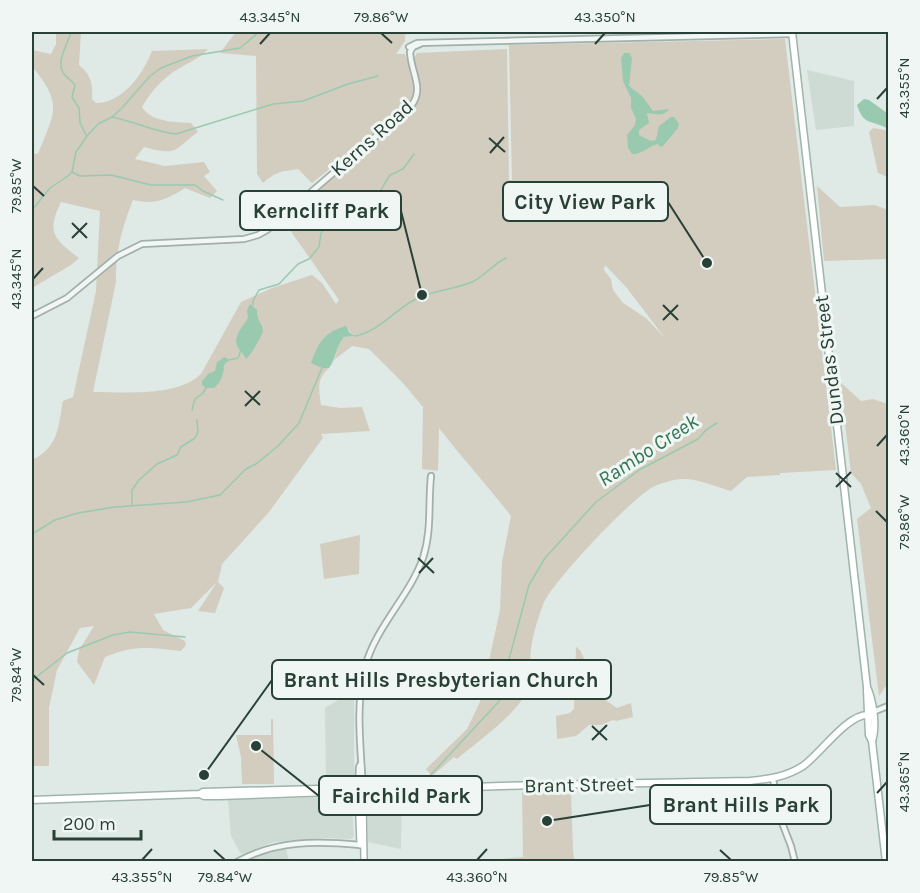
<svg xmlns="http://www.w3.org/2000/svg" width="920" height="893" viewBox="0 0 920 893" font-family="Karla,sans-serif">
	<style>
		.built { fill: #cddbd4 }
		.green { fill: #d3cdc0; fill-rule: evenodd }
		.water { fill: #99cab0 }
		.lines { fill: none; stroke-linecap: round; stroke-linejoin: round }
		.stream { stroke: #99cab0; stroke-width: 1.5 }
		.tertiary-casing { stroke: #a1b0aa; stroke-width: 8 }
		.secondary-casing { stroke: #a1b0aa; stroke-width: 8 }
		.primary-casing { stroke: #9eb5ab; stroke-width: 9 }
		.tertiary { stroke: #f2f7f5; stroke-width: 4.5 }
		.secondary { stroke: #fff; stroke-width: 5 }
		.primary { stroke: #fff; stroke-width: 6 }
		.ticks { fill: none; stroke: #284036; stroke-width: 2 }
		.labels { text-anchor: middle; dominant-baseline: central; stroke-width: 6; stroke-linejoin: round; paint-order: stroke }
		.street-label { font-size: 20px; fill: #284036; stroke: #eff6f3 }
		.water-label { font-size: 21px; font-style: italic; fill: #317553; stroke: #eff6f3 }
		.leader { fill: none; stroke: #284036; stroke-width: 2 }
		.callout-dot { fill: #284036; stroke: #eff6f3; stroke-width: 2 }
		.callout { fill: #eff6f3; stroke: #284036; stroke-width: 2 }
		.callout-label { font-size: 21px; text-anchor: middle; font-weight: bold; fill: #284036 }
		.neatline { fill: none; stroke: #284036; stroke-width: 2 }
		.ticks-label { font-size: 15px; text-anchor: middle; fill: #284036 }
	</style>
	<rect width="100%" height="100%" fill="#dfe9e5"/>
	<!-- built -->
	<g class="built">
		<polygon points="807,70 854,81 854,126 816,130"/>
		<polygon points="354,697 354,783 326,784 325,708 338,700"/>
		<polygon points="402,795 401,849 368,842 368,796"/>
		<polygon points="341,797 346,798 352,805 354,837 351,839 327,838 274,842 241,854 231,836 228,800"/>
		<polygon points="286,849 289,861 249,861 260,855"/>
	</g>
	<!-- green -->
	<g class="green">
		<path d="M 56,32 L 81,32 L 79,65 C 91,75 93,83 92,99 L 96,103 C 123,103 143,74 152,51 L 208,49 C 201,57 194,60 185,65 C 166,75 152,89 142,107 C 151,122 175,122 191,123 L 198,132 C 190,137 185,143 178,148 C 169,155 154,149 144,147 L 135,159 L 165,166 L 204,162 L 210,172 L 204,176 L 217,191 L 210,198 L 185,188 C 166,200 155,205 133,200 C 122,227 115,254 116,282 L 93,392 C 125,392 177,397 201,374 L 241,302 L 272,288 L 312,275 L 322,283 L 336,304 L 339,300 L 283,220 L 415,105 L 420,92 L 413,60 L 417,53 L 507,49 L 509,180 L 512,180 L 509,45 L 785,39 L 836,470 L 780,473 L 780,475 L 747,477 L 731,491 C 717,487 695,478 682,479 C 674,479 662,483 655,486 C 636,493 549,585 543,605 C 538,618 533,634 531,649 C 529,660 533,674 530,685 C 521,712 479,740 457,759 L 454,757 L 432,776 L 426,769 L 467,729 L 480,702 L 500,610 L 502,562 L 511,516 C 488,486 462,458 439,428 L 438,471 L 422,469 L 423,407 L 402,382 L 369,349 L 352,346 L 334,360 L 340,342 L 344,337 L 355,336 L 348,330 L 335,345 L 326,368 L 329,368 C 316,379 319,390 321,405 L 340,408 L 362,407 L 370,431 L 321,434 L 323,438 L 269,512 L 222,564 L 218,582 L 224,588 L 215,613 L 198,611 L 217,582 L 191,608 L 154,614 L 163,630 L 185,641 L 186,645 L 181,651 C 151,647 133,645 105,657 L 94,685 L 77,662 L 79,650 L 94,626 L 80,628 L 57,670 L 49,708 L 49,766 L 32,766 L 32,460 C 59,447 58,427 63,401 L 73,397 L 96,291 L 100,211 L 61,202 C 46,233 54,239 79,258 L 71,265 L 32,288 L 32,153 L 38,154 C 53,115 64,106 35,70 L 32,69 L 32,50 L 51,54 L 56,44 ZM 605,265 L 626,287 L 665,338 L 646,318 L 623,303 L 613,290 L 611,279 L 604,270 Z"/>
		<path d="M 236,32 L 413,32 L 405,35 L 405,41 L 396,54 L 405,54 C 410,71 423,92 408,106 L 312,183 L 298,169 C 281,172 278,170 263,183 L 257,174 L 256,56 L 220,53 Z"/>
		<polygon points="873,128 885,130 888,134 888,177 878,173 869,132"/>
		<polygon points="817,186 840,207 875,205 888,210 888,259 824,261"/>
		<polygon points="840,382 861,401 873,399 888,404 888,683 879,696 857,519 871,508 861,484 851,473"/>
		<polygon points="360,535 359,574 324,579 320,544"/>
		<polygon points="576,647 580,650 602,698 617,708 631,703 633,717 616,721 613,720 601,725 589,725 576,736 557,739 556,716 570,713 574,709"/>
		<polygon points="271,719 273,719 274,784 242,784 241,757 236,735 271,735"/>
		<polygon points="571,791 573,850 574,859 576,861 500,861 501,859 523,857 522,792"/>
	</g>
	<!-- water -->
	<g class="water">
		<path d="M 624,53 L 629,53 L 632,58 L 629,86 L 642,96 L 653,111 L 669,109 C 663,118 654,113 647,113 L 649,123 L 639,130 L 639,135 L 651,141 L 656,140 L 659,126 L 671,117 L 674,117 L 679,124 L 678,128 L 663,146 L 660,147 L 658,144 C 648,146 642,155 632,154 L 628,148 L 627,135 L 635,125 L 636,119 L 631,108 L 631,98 L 623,81 L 621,58 Z"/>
		<path d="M 864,99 L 869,100 L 887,113 L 888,129 C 872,119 864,127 857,105 Z"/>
		<path d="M 250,304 L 257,310 C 257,322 261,321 263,329 C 264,334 250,356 246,359 C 244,354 239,350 237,346 C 233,336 244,325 248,318 L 247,310 Z"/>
		<path d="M 346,326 L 349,332 L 355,336 L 344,337 C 336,346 336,359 329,368 L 322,368 L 311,363 C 318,343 324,332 346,326 Z"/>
		<path d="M 225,357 L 229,360 L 224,365 C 224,374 221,382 214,388 L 206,388 L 202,385 L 202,381 L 208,374 L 215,371 L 217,362 Z"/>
	</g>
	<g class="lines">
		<!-- stream -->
		<g class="stream">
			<path d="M 71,32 C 68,44 55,62 64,74 C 67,78 72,81 75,85 L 72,97 L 79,108 L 80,123 L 86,135"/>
			<path d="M 112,117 C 134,121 154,132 176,134 L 273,104 L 303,101 L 348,84 L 378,76"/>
			<polyline points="72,172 80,176 111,175 151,185 195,185 203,191 223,200"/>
			<polyline points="32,210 50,188 68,176 72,172 76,152 87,136 98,124 112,117 122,108 150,76 161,68 192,56 240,48 259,32"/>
			<polyline points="253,305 253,301 259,290 279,284 298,264 309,259 319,247 321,233 333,219 355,204 372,199 379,193 390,175 403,169 414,154"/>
			<path d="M 355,336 C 378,332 395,310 414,300 C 432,290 453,290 472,282 C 485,276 493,264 506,258"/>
			<polyline points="229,360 238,358 241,350"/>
			<polyline points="192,410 195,399 202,394 206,388"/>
			<polyline points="132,505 132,490 139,480 157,464 177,455 181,447 195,438 198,432 197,420"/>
			<polyline points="32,534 55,520 78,513 115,507 186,502 220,495 246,469 256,464 278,446 299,423 322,368"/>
			<polyline points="32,685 35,678 67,653 113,635 130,632 185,637"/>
			<polyline points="426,780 503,697 508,663 529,585 545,558 596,502 639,470 698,439 706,430 717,423"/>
			<polyline points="527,862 532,860"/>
		</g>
		<!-- tertiary casing -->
		<g class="tertiary-casing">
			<g id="tertiary">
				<polyline points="409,47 417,43 792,34"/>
				<path d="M 32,316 L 67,298 L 118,256 L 142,244 L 244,239 L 258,235 L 267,230 L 411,106 C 425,89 411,73 410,52 L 413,47 L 420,44"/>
				<polyline points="873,712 888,706"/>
				<polyline points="773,779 781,820 791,846 795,862"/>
				<polyline points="358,788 359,767 360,765"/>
				<path d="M 363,790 C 361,749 355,707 365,667 C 376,626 409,597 423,558 C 432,530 428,504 431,476"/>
				<path d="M 237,862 C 276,840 317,841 360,845"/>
			</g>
		</g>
		<!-- secondary casing -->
		<g class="secondary-casing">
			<g id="secondary">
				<polyline points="358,792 360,845"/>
				<polyline points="363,792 364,862"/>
				<polyline points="338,793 351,797 357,805"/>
			</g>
		</g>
		<!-- primary casing -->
		<g class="primary-casing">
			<g id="primary">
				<path d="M 792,32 L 867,687 C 873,701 877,726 872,741"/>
				<polyline points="867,690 869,735 872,741 886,862"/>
				<path d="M 200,794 L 204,796 L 220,796 L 501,786 L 750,781 C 769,779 786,777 803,766 C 820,754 847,715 867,715"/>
				<polyline points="32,800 200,794 203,792 392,787 396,789"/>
			</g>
		</g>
		<!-- tertiary -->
		<use href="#tertiary" class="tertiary"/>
		<!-- secondary -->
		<use href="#secondary" class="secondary"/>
		<!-- primary -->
		<use href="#primary" class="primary"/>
	</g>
	<!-- ticks -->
	<path class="ticks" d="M 381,33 L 392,43M 260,44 L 270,33M 595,44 L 605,33M 877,99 L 887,88M 489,138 L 505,152M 490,153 L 504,137M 33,186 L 44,196M 72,223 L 87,238M 72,238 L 87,223M 33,279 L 43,268M 663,305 L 678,320M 663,320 L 678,305M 245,391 L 260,405M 245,406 L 260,391M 877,446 L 887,435M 836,473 L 851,487M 836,487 L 851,472M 876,511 L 887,522M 418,558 L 434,573M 419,573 L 433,558M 33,675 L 44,685M 592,726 L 607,740M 592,740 L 607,725M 877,793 L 887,782M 214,850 L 225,860M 720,850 L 731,860M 142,860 L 152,849M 477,860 L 487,849"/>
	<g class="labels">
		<!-- street labels -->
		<g class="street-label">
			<text transform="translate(372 138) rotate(-42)">Kerns Road</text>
			<text transform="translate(829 360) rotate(-97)">Dundas Street</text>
			<text transform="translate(579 785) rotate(-1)">Brant Street</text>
		</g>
		<!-- water labels -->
		<g class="water-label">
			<text transform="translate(648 450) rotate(-33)">Rambo Creek</text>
		</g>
	</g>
	<!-- callouts -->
	<path class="leader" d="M707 263L668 202M422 295L401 211M204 775L272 680M256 746L319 796M547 821L650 805"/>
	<g class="callout-dot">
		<circle cx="707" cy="263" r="6"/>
		<circle cx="422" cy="295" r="6"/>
		<circle cx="204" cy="775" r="6"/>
		<circle cx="256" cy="746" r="6"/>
		<circle cx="547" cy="821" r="6"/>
	</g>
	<g class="callout">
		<rect x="503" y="182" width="165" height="39" rx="6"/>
		<rect x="240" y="191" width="161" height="39" rx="6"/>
		<rect x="272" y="660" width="339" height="39" rx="6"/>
		<rect x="319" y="776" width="163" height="39" rx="6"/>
		<rect x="650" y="785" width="181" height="39" rx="6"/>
	</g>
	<g class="callout-label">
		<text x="585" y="209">City View Park</text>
		<text x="321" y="218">Kerncliff Park</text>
		<text x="441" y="687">Brant Hills Presbyterian Church</text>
		<text x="401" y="803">Fairchild Park</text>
		<text x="741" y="812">Brant Hills Park</text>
	</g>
	<!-- border -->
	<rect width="920" height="893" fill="none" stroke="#eff6f3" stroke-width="66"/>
	<!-- scale -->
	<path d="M54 830v9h87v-9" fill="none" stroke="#284036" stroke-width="3"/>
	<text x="63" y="830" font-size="18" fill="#284036" stroke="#eff6f3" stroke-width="4.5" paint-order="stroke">200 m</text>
	<rect x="33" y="33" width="854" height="827" class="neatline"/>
	<g class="ticks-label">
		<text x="270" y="22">43.345°N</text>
		<text x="381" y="22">79.86°W</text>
		<text x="605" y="22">43.350°N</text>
		<text transform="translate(904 88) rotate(-90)" y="5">43.355°N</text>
		<text transform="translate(16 186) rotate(-90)" y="5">79.85°W</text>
		<text transform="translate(16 279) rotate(-90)" y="5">43.345°N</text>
		<text transform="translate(904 435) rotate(-90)" y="5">43.360°N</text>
		<text transform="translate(904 522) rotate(-90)" y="5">79.86°W</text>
		<text transform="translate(16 675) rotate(-90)" y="5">79.84°W</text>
		<text transform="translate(904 782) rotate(-90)" y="5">43.365°N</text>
		<text x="142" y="882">43.355°N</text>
		<text x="225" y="882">79.84°W</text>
		<text x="477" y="882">43.360°N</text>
		<text x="731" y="882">79.85°W</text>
	</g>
</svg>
